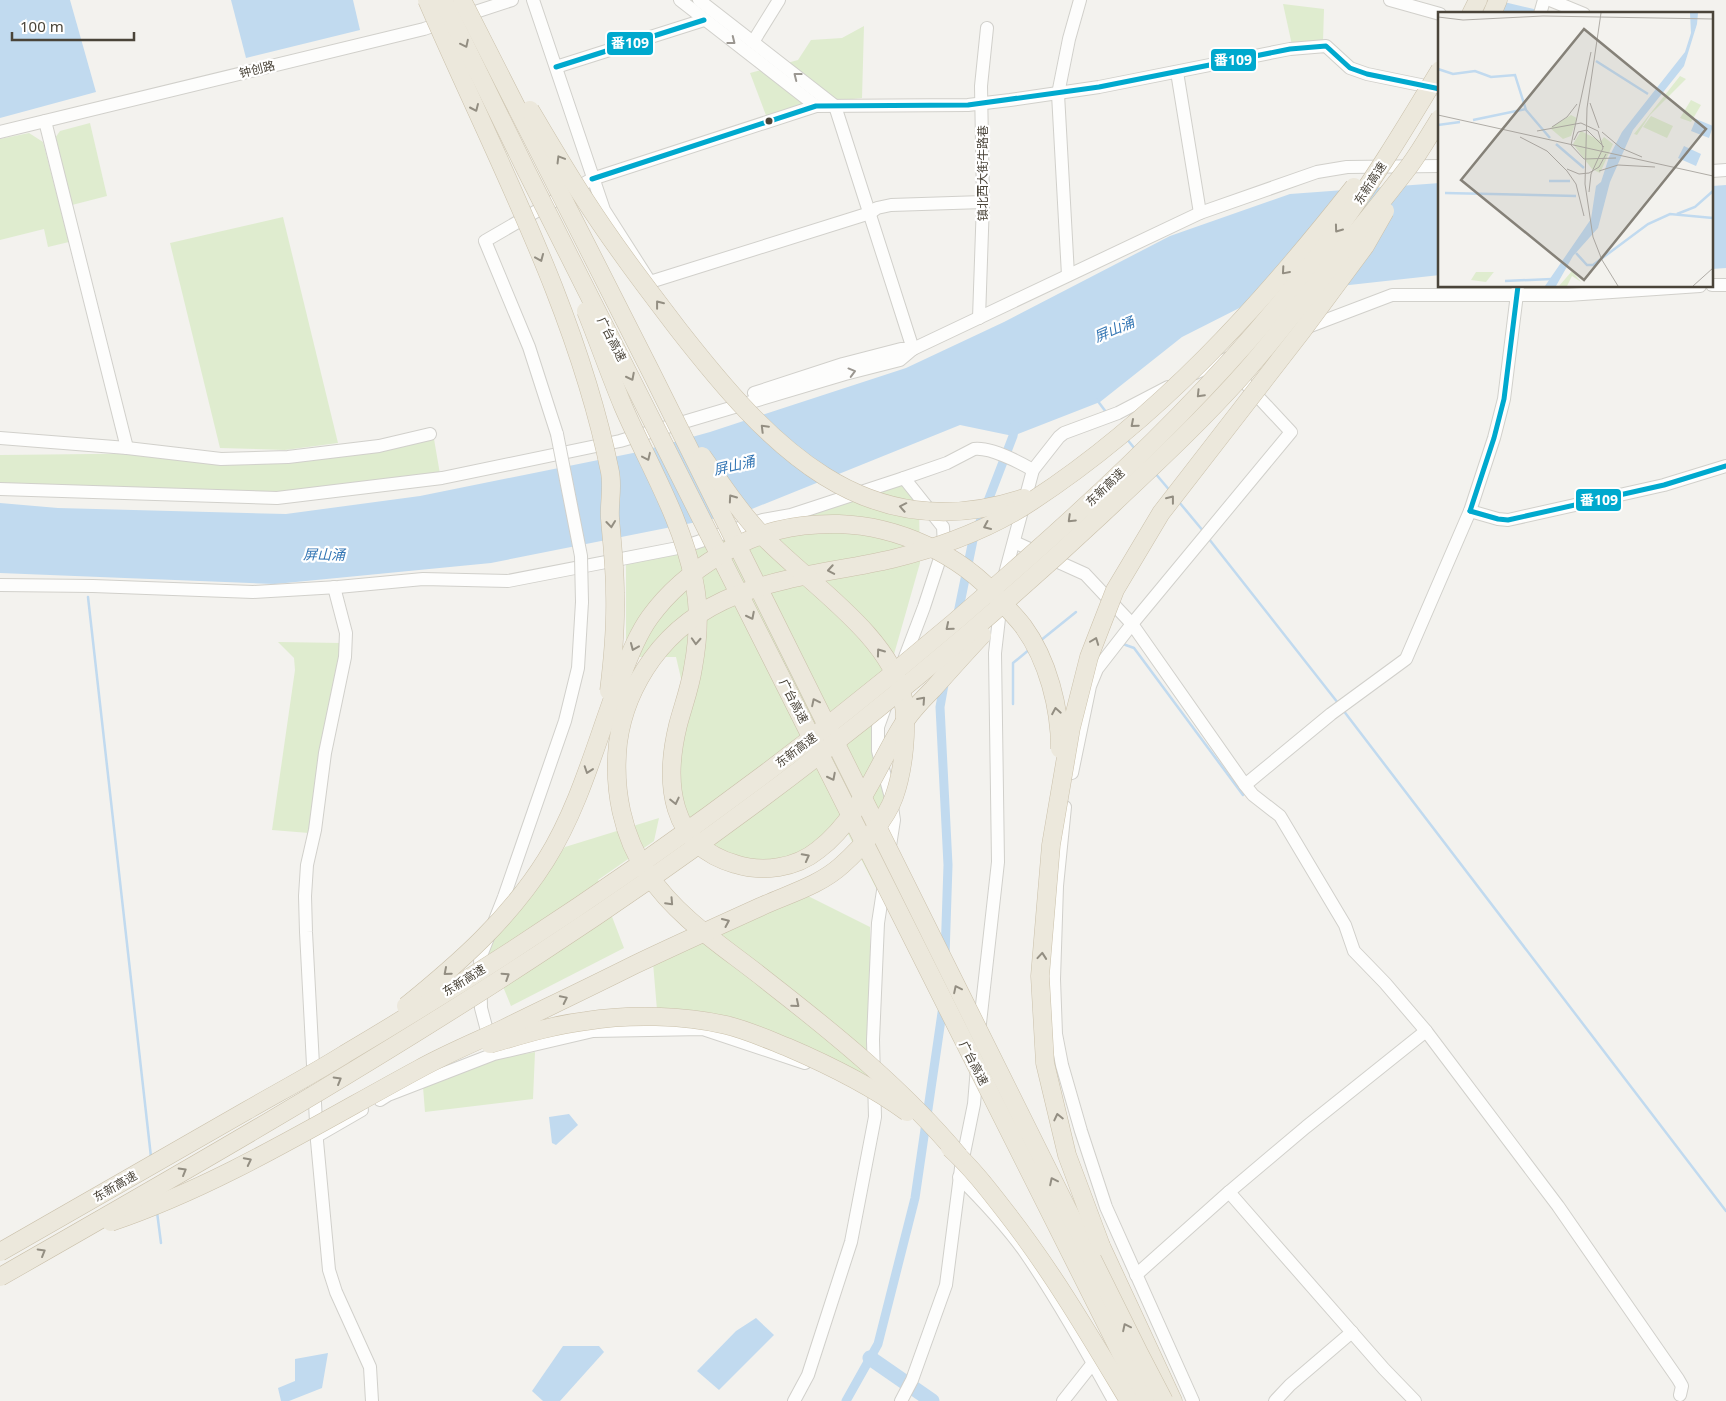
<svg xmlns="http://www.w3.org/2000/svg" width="1726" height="1401" viewBox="0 0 1726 1401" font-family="'Noto Sans','Noto Sans SC',sans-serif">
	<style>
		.green { fill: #dfeccf }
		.water { fill: #c1daef }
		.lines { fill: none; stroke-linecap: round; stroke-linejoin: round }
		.stream { stroke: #c1daef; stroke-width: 2.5 }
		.canal { stroke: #c1daef; stroke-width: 9 }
		.river { stroke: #c1daef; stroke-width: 15 }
		.minor-casing { stroke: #d1d0cb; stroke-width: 14 }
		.highway-casing { stroke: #cac0aa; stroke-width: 19 }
		.minor { stroke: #fdfdfc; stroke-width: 12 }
		.highway { stroke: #ece8dc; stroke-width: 18 }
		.minor-bridge-casing { stroke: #d1d0cb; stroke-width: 14; stroke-linecap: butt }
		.highway-bridge-casing { stroke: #cac0aa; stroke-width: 19; stroke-linecap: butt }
		.minor-bridge { stroke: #fdfdfc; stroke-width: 12 }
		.highway-bridge { stroke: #ece8dc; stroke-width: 18 }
		.bus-1-casing { stroke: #fff; stroke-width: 9 }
		.bus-1 { stroke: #00a9ce; stroke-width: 5 }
		.oneway { stroke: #9b9791 }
		.oneway2 { stroke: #938e82 }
		.bus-dot { fill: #4a4439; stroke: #fff; stroke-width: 2 }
		.labels { text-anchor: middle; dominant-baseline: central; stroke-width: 4.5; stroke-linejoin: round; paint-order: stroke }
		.street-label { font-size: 12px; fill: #4a4439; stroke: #fff }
		.water-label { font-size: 14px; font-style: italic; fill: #3476b4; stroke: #fff }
		.inset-river { fill: none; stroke: #c1daef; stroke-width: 2.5 }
		.inset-road { fill: none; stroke: #afaca6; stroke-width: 1 }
		.view { fill: #858178; fill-opacity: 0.15; stroke: #858178; stroke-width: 2.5 }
		.inset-edge { fill: none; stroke: #4a4439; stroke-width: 2.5 }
		.line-badge { stroke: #fff; stroke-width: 2 }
		.badge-label { font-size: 14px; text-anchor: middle; font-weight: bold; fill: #fff }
	</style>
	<rect width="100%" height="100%" fill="#f3f2ee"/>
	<!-- green -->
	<g class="green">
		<polygon points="1283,4 1324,9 1323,42 1292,45"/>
		<polygon points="864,26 862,98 844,100 767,118 750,73 798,60 811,40 842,38"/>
		<polygon points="90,123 107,196 72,205 55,138 60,131"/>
		<polygon points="29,133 43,142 69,242 48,247 44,229 0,240 0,139"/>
		<polygon points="283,217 338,443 285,450 220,448 170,243"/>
		<polygon points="434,439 440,474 264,493 0,485 0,455 379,451"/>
		<polygon points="903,485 919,504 920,563 873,728 885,799 876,888 847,832 783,861 738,861 712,848 682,809 676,763 689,713 676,657 626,657 626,562 676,554 772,526"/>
		<polygon points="278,642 342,643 309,833 272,830 295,670 294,658"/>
		<polygon points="659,818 654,841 598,880 624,948 511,1006 487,948 565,847"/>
		<polygon points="802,893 870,927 870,1078 657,1010 652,951"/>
		<polygon points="535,1052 533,1099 425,1112 423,1087 495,1059"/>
	</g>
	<!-- water -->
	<g class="water">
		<polygon points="0,0 70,0 96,92 0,118"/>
		<polygon points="231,0 353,0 360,30 246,58"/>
		<polygon points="1440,183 1440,275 1267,294 1182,337 1100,402 1013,436 960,425 742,513 491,563 275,584 0,573 0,503 58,508 286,514 420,496 638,452 710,432 906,368 1004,322 1170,236 1290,194"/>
		<polygon points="1726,185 1726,268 1712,269 1712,186"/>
		<polygon points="569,1114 578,1125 556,1145 552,1143 549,1117"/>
		<polygon points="756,1318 774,1335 719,1390 697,1371 736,1331"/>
		<polygon points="563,1346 599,1346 604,1352 560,1401 543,1401 532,1391"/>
		<polygon points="328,1353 322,1388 289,1401 281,1401 278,1388 295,1381 295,1359"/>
	</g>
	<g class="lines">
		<!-- stream -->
		<g class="stream">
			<polyline points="1097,400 1106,412"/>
			<polyline points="1126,438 1135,449"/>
			<polyline points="1155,473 1171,492"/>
			<polyline points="1179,502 1204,532"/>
			<polyline points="1209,539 1338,703"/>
			<polyline points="88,597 151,1157"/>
			<polyline points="1040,641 1076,612"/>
			<polyline points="1123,644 1134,648 1243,795"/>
			<polyline points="1013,704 1013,663 1030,649"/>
			<polyline points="1343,710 1726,1211"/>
			<polyline points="157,1212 161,1243"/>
		</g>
		<!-- canal -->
		<g class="canal">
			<polyline points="1493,4 1535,14"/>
			<polyline points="957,618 973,540 1013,436 1015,425"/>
			<polyline points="945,956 948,865 940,707 945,679"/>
			<polyline points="846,1401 878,1344 915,1198 943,1006"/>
		</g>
		<!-- river -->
		<polyline class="river" points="870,1358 932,1401"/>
		<!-- minor casing -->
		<g class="minor-casing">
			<g id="minor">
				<polyline points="533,0 604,210 650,282 870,213 877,208 891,205 983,202"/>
				<polyline points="680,0 816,106"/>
				<polyline points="699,0 835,106 913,349"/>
				<polyline points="1390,0 1440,14"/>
				<polyline points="1550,0 1584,14"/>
				<polyline points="1540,14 1544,0"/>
				<polyline points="463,16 512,0"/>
				<polyline points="753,42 779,0"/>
				<polyline points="556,67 704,20"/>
				<polyline points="1177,72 1200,213"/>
				<polyline points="45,121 127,448"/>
				<polyline points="0,132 424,29 444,22"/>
				<polyline points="1712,171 1726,170"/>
				<polyline points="1068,275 1058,94 1069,39 1080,0"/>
				<polyline points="1712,285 1726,285"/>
				<polyline points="979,318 983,202 981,86 987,28"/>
				<polyline points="1271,341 1392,295 1568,295 1700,286"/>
				<polyline points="1195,373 1231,357"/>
				<polyline points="754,393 843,364 901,349 913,349"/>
				<polyline points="557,434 529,347 485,241 592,179 816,106 968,105 1010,100 1099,87 1290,49 1326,46 1350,68 1367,74 1440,89"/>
				<polyline points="0,438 127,448 221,459 288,457 379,446 430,434"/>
				<polyline points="0,489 277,498 442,478 620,441 845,374 900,360 913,349 1200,213 1317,172 1347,167 1440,166"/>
				<polyline points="1470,511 1498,519 1508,520 1664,485 1726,466"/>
				<polyline points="1014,542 1085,574 1132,624 1245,785 1253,795 1280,816 1345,925 1354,951 1385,983 1426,1031 1558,1206 1678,1379 1682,1386 1680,1395"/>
				<polyline points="1003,581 1033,470 1059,437 1064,433 1118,413 1168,387"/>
				<path d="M 0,585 L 93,586 L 253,592 L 338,587 L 423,579 L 508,581 L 683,547 L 763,520 L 791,515 L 898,480 L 947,463 L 974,449 C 990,447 1019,462 1033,470"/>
				<polyline points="334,587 346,633 345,657 325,753 315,830 307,865 305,896 306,932 317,1141 329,1270 336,1292 370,1367 372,1401"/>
				<polyline points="902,665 924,607 944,546 943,527 904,478"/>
				<polyline points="1072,773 1090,686 1097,669 1132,624 1291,432 1234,371"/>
				<polyline points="1245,785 1331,714 1406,659 1470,511 1494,438 1504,399 1518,286"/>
				<polyline points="1065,807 1057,886 1054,979 1056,1034 1062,1065 1081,1131 1106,1207 1193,1401"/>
				<polyline points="979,1032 998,862 995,653 1001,601"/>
				<polyline points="490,1042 481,1008 480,958 504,897 565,721 578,668 582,602"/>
				<polyline points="380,1100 388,1095 494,1054 593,1031 703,1029 805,1063"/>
				<polyline points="317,1136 362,1110"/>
				<path d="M 959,1177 C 983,1201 1006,1225 1025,1252 C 1058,1300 1086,1350 1114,1401"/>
				<polyline points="1229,1192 1384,1369 1415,1401"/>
				<polyline points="1136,1275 1229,1192 1306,1127 1426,1031"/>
				<polyline points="794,1401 808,1375 851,1242 875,1117 873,1040 878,923 894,820 890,794 878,751 878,727 887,702"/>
				<polyline points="901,1401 912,1380 946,1285 961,1168 974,1104 977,1067"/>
				<polyline points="1063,1401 1093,1363"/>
				<polyline points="1275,1401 1290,1385 1352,1332"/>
			</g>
		</g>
		<!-- highway casing -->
		<g class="highway-casing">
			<g id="highway">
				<polyline points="1471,14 1478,0"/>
				<polyline points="1492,14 1498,0"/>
				<polyline points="1101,1246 1173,1401"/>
			</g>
		</g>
		<!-- minor -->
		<use href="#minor" class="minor"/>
		<!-- highway -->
		<use href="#highway" class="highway"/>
		<!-- minor-bridge casing -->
		<g class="minor-bridge-casing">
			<polyline id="minor-bridge" points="557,434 581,556 582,602"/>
		</g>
		<!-- highway-bridge casing -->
		<g class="highway-bridge-casing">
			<g id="highway-bridge">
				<path d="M 427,0 C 493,153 577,308 610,472 C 613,487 609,503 610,518 C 612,543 615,568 615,593 C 616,626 613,659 609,691"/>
				<polyline points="443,0 526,170 1145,1401"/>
				<polyline points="462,0 651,372 1139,1353 1164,1401"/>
				<path d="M 530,110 C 548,140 566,171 585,200 C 614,245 646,287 678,329 C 767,443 864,551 1024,498"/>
				<path d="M 586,311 C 599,343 610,375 623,406 C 648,464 682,519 694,581 C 700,609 698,641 693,668 C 690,688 683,706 678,725 C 664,782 669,845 735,864 C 763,873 796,868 818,850 C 859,819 876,768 902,726 C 910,712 922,700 933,689 C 949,671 965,653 982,635"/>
				<path d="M 406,1006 C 459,963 509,919 546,860 C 579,807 595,746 617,687 C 627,663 635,638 650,617 C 669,591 693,571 720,555 C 758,532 794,523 839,524 C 898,526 960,554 999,599 C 1007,608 1016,617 1023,626 C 1048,660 1060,708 1060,749"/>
				<path d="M 490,1044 C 521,1035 553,1025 586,1021 C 629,1014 683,1015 726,1025 C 747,1030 767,1039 787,1047 C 829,1065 870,1085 907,1112"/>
				<path d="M 950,1148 C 971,1167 988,1189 1005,1211 C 1052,1271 1090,1336 1129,1401"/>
				<path d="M 959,1156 C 903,1089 835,1034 767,981 C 726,948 678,919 648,874 C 622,836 613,789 618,743 C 622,712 634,684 652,659 C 710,579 804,579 892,559 C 941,547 990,529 1032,501 C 1159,418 1261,305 1354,187"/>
				<path d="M 111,1222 C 218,1186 319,1123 419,1069 C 446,1054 475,1042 503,1029 C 546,1008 590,987 634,965 C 676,945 718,926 760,907 C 788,894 819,886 842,865 C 861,848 886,820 894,797 C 904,769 908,727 903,698 C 891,635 804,580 762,535 C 739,511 721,483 702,456"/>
				<polyline points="1101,1246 1067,1155 1045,1063 1040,976 1051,845 1071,728 1089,657 1115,590 1161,513 1302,331 1365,246 1385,211"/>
				<path d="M 0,1252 C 82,1205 164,1158 246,1111 C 279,1092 313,1074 345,1054 C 581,914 807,754 1012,572 C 1126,472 1236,366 1326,245 C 1368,189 1404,130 1440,70"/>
				<path d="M 0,1277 C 182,1173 364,1069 539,954 C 738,824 927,678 1100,516 C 1150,469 1201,422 1246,371 C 1281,331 1313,288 1346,246 C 1367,219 1389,193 1410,165 C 1421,150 1430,134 1440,118"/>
			</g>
		</g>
		<!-- minor-bridge -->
		<use href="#minor-bridge" class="minor-bridge"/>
		<!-- highway-bridge -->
		<use href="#highway-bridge" class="highway-bridge"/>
		<!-- bus-1 casing -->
		<g class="bus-1-casing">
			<g id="bus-1">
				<polyline points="556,67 704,20"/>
				<polyline points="592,179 816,106 968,105 1099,87 1290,49 1326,46 1350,68 1367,74 1440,89"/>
				<polyline points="1470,511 1498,519 1508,520 1664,485 1726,466"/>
				<polyline points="1470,511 1494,438 1504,399 1518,286"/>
			</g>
		</g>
		<!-- bus-1 -->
		<use href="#bus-1" class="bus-1"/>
	</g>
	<!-- one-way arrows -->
	<defs><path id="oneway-chevron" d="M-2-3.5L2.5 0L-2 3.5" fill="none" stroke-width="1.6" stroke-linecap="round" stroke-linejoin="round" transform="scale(1.25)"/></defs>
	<g class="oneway">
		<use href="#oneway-chevron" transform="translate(732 41) rotate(38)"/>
		<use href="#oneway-chevron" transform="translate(797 76) rotate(-142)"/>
		<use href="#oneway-chevron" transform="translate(852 372) rotate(-15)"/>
	</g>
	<g class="oneway2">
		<use href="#oneway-chevron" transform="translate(465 44) rotate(64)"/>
		<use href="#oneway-chevron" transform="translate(475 108) rotate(66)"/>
		<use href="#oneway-chevron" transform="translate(560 159) rotate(-121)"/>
		<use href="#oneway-chevron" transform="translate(1338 229) rotate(126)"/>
		<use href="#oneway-chevron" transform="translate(540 258) rotate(67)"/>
		<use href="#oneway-chevron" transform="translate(1285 271) rotate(131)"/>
		<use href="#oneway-chevron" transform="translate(659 304) rotate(-128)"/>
		<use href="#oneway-chevron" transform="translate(631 377) rotate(63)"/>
		<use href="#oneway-chevron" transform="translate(1200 394) rotate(134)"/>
		<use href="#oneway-chevron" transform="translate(1134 424) rotate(139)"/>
		<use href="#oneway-chevron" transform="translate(764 428) rotate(-135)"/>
		<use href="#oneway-chevron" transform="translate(647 457) rotate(65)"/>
		<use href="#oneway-chevron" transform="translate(732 498) rotate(-125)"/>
		<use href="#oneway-chevron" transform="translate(1171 499) rotate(-52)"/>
		<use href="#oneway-chevron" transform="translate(903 507) rotate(-169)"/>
		<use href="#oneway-chevron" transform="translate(1071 519) rotate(136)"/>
		<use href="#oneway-chevron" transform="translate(611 524) rotate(84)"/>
		<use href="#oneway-chevron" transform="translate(987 526) rotate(156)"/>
		<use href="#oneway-chevron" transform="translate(831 570) rotate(170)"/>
		<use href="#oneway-chevron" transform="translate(751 616) rotate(63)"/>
		<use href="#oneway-chevron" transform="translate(949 627) rotate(140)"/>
		<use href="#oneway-chevron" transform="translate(696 641) rotate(93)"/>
		<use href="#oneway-chevron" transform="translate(1095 641) rotate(-69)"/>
		<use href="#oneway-chevron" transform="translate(634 647) rotate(113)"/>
		<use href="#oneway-chevron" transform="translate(880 652) rotate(-126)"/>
		<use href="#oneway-chevron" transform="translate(922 700) rotate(-48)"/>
		<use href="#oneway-chevron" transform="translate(815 702) rotate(-116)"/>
		<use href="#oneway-chevron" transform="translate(1056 711) rotate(-100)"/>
		<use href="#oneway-chevron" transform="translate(588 770) rotate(109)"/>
		<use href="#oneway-chevron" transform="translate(832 777) rotate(63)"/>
		<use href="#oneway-chevron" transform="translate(675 801) rotate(77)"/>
		<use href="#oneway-chevron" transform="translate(806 857) rotate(-28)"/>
		<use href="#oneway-chevron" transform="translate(670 902) rotate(47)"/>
		<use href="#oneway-chevron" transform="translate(726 922) rotate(-24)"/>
		<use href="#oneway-chevron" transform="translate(1042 956) rotate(-85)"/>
		<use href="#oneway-chevron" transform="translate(447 972) rotate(139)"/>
		<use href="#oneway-chevron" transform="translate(506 976) rotate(-33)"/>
		<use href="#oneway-chevron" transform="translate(957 989) rotate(-116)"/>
		<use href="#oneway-chevron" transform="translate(564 999) rotate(-26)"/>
		<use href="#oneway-chevron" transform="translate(796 1004) rotate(40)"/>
		<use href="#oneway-chevron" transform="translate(338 1080) rotate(-30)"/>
		<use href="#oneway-chevron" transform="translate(1058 1117) rotate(-103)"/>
		<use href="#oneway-chevron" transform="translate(248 1161) rotate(-27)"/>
		<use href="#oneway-chevron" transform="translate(183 1171) rotate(-30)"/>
		<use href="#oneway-chevron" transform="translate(1053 1181) rotate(-116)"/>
		<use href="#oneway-chevron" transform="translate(42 1252) rotate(-30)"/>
		<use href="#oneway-chevron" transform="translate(1126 1327) rotate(-116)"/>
	</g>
	<!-- markers -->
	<circle class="bus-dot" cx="769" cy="121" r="4.5"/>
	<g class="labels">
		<!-- street labels -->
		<g class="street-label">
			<text transform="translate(257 69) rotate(-14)">钟创路</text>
			<text transform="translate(982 173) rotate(-90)">镇北西大街牛路巷</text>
			<text transform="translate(1370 183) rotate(-57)">东新高速</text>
			<text transform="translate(612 339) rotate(63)">广台高速</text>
			<text transform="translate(1105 487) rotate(-44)">东新高速</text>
			<text transform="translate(794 701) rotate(63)">广台高速</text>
			<text transform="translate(796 750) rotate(-37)">东新高速</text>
			<text transform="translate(464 980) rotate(-32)">东新高速</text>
			<text transform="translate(974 1063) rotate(63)">广台高速</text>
			<text transform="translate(115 1186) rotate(-30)">东新高速</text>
		</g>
		<!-- water labels -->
		<g class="water-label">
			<text transform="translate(1114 329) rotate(-23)">屏山涌</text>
			<text transform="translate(734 465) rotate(-13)">屏山涌</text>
			<text transform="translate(324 554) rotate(1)">屏山涌</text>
		</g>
	</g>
	<!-- overview -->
	<g transform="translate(1438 12)">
		<rect width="275" height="275" fill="#f3f2ee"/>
		<path d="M 242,64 L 248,67 L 212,103 L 199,123 L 196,122 ZM 253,88 L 263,93 L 253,110 L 242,106 ZM 133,103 L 139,106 L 133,124 L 125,127 L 112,116 ZM 213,104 L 235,114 L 229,126 L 205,115 ZM 143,119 L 163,129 L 166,125 L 175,132 L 162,161 L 154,157 L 135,132 ZM 134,259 L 143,270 L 134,264 L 129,274 L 121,274 ZM 38,260 L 56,260 L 55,261 L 48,270 L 33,268 Z" fill="#dfeccf"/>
		<path d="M 252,1 L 260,1 L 259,12 L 246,54 L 195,118 L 172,170 L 160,216 L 135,244 L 118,274 L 107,274 L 153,207 L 158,174 L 163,170 L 171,145 L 184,120 L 247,40 L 253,21 ZM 258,107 L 275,114 L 271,126 L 253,119 ZM 246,134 L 263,142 L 258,154 L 240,146 Z" fill="#c1daef"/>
		<path class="inset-river" d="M 158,49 L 210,82M 0,57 L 15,62 L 37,59 L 53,65 L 77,63 L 88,98 L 112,126M 35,108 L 88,97M 0,113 L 22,110M 118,132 L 146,156M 111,169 L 132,169M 7,181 L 138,184M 239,202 L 257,195 L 275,179M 138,241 L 149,253 L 155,253 L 210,212 L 232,202 L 275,206M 67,269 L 114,267"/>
		<path class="inset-road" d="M 163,1 L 149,96 L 147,172 L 155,225 L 164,248 L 180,274M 0,5 L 25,8 L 105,4 L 275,7M 153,40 L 133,133 L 146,147 L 178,146M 152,91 L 161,116M 0,103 L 275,164M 114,115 L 129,105 L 139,92M 99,119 L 143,111 L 160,119 L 165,136 L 153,162 L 151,180M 164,120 L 183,136 L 204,145M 82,125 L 109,139 L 129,159 L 138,172 L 146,204M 136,128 L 140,120 L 149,118 L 166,135M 129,157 L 141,162 L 151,161 L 161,155 L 168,142M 161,159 L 180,153 L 217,155M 255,274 L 275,256"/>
		<path class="view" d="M 146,17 L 268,117 L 146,268 L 23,168 Z"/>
		<rect width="275" height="275" class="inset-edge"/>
	</g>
	<g class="line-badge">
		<rect x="606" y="31" width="48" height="25" rx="5" fill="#00a9ce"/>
		<rect x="1210" y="48" width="47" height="24" rx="5" fill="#00a9ce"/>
		<rect x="1575" y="488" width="47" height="24" rx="5" fill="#00a9ce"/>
	</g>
	<g class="badge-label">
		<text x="630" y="48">番109</text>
		<text x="1233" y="65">番109</text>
		<text x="1599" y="505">番109</text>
	</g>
	<!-- scale -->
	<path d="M12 32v8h122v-8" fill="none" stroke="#4a4439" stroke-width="2.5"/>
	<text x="20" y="32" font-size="15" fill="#4a4439" stroke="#ffffff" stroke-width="4" paint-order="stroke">100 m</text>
</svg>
